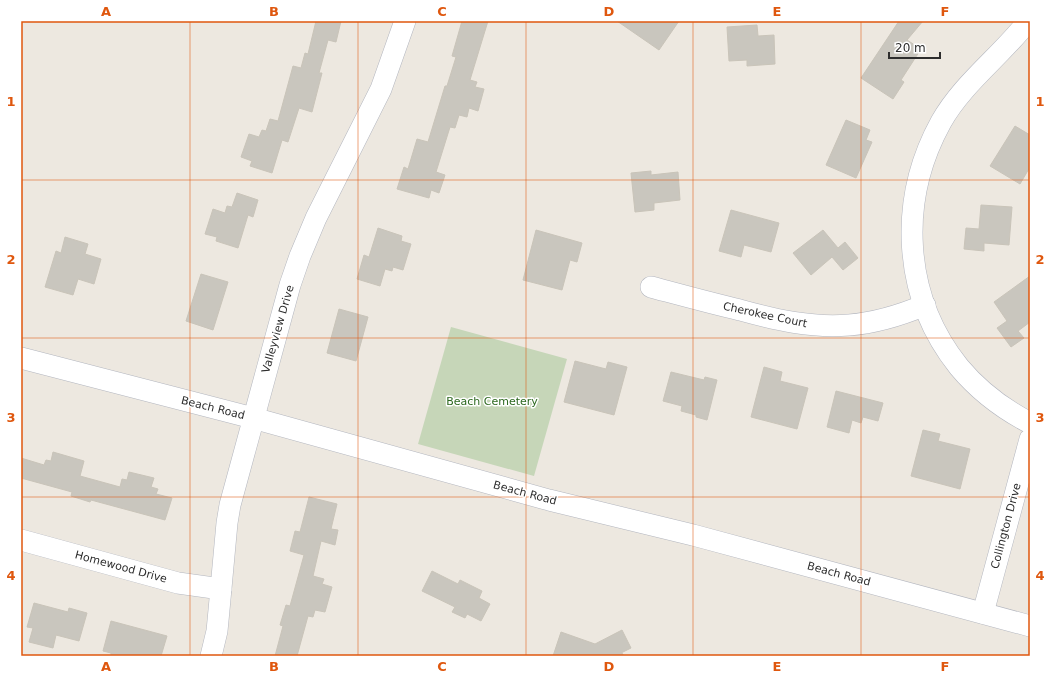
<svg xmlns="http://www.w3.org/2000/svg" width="1051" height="677" viewBox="0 0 1051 677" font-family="'DejaVu Sans',sans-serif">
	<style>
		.cemetery { fill: #c6d6b8 }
		.building { fill: #c9c6be; stroke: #c9c4b9 }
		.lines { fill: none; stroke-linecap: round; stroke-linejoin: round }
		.minor-casing { stroke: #b3b6bf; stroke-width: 22 }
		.minor { stroke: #fff; stroke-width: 21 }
		.grid { fill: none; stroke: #df570e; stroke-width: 1; stroke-opacity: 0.55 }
		.labels { text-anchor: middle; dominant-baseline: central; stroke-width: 3; stroke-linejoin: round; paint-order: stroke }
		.street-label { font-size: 11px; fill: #2d2d2d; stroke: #fff }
		.park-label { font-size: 11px; fill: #2c681f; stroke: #fff }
		.neatline { fill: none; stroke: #df570e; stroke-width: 1.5 }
		.grid-label { font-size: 13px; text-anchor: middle; font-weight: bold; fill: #df570e }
	</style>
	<rect width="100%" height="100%" fill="#ede8e0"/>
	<!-- cemetery -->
	<polygon class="cemetery" points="451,327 567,359 534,476 418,444"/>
	<!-- building -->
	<g class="building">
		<polygon points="316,21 341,21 336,42 328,40 319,73 322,73 312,112 299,108 288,142 282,140 272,173 250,166 252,161 241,157 249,134 259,137 262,130 266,131 270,119 278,121 293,66 301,68 305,53 308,54"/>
		<polygon points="462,21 488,21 470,80 477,82 475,87 484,89 478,111 469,108 467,117 459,115 455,128 450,127 436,172 445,175 439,193 431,190 429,198 397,189 404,167 408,169 417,139 428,142 445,86 447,86 456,57 452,56"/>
		<polygon points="617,21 679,21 659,50"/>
		<polygon points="899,21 923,21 907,40 921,49 901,80 904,82 893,99 861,78"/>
		<polygon points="757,25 758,36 774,35 775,64 747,66 747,60 729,61 727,27"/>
		<polygon points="846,120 870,130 866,140 872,142 856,178 826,165"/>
		<polygon points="1015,126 1030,135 1030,167 1020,184 990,166"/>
		<polygon points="651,171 651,175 678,172 680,200 654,203 654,210 635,212 631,173"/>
		<polygon points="237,193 258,200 253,217 248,215 238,248 216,241 217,237 205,234 213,209 225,213 227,206 232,207"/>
		<polygon points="981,205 1012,207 1009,245 984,243 984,251 964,249 966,228 979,229"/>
		<polygon points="731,210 779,223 771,252 744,245 741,257 719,251"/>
		<polygon points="378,228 402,236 401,241 411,244 403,270 393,267 392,271 385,269 380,286 357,279 364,255 369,257"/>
		<polygon points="536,230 582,243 577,262 570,260 562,290 523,280"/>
		<polygon points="823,230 838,248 845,242 858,258 843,270 832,257 811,275 793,253"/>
		<polygon points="65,237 88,244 85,254 101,259 94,284 78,279 73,295 45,287 56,251 61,253"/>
		<polygon points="201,274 228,282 213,330 186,321"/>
		<polygon points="1030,276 1030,322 1018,331 1024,338 1011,347 997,328 1007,321 994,302"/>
		<polygon points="339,309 368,317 356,361 327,353"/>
		<polygon points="575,361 606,369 608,362 627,367 614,415 564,402"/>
		<polygon points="764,367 782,372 780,381 808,388 797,429 751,417"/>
		<polygon points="671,372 704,380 705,377 717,380 707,420 696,417 696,415 681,411 682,406 663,401"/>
		<polygon points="836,391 883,403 878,421 863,417 861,423 852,420 849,433 827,427"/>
		<polygon points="923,430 940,434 938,441 970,449 960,489 911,476"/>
		<polygon points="53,452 84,461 80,476 120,487 122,479 127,480 129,472 154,478 151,487 158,489 156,494 172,498 165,520 91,500 90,502 71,496 72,492 21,478 21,458 44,465 46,460 51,461"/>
		<polygon points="309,497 337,504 331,529 338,530 335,545 321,541 313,576 324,579 322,584 332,587 325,612 315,610 313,617 308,616 297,656 275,656 283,626 280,625 286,605 290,606 304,555 290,551 295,531 300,532"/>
		<polygon points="432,571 458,584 460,580 482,591 479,598 490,604 481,621 467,614 465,618 452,612 455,607 422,591"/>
		<polygon points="34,603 68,612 69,608 87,613 79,641 56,635 53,648 29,642 33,628 27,627"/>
		<polygon points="111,621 167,636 161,656 111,656 111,653 103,651"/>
		<polygon points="622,630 631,648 621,653 623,654 623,656 553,656 561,632 595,644"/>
	</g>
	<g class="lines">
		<!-- minor casing -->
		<g class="minor-casing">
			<g id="minor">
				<path d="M 1028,21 C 1001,56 963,83 941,122 C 898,200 902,296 959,367 C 979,391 1003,409 1030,423"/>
				<path d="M 651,287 C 681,295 710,303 740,310 C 776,320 811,328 849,325 C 875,323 901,315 925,305"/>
				<polyline points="21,358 253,418 549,500 693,535 1030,626"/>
				<polyline points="21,540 178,583 221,589"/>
				<polyline points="983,613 1030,439"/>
				<polyline points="211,656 217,631 219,610 227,523 230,505 290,285 300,256 316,218 381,89 405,21"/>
			</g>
		</g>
		<!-- minor -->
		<use href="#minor" class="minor"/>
	</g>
	<!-- grid -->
	<path class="grid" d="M 190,21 L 190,656M 358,21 L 358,656M 526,21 L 526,656M 693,21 L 693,656M 861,21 L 861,656M 21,180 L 1030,180M 21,338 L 1030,338M 21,497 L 1030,497"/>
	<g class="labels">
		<!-- street labels -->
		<g class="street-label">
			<text transform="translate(765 315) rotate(12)">Cherokee Court</text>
			<text transform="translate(278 329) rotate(-74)">Valleyview Drive</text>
			<text transform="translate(213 408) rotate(14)">Beach Road</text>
			<text transform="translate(525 493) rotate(15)">Beach Road</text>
			<text transform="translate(1006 526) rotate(-75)">Collington Drive</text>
			<text transform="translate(121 567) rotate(15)">Homewood Drive</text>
			<text transform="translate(839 574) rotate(15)">Beach Road</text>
		</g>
		<!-- park labels -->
		<g class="park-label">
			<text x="492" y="401">Beach Cemetery</text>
		</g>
	</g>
	<!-- border -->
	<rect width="1051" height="677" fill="none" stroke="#ffffff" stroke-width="44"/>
	<!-- scale -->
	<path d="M889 52v6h51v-6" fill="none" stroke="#2d2d2d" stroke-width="2"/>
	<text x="895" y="52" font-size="12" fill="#2d2d2d" stroke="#ffffff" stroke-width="3" paint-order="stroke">20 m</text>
	<rect x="22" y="22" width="1007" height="633" class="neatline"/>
	<g class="grid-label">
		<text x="106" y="16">A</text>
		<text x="274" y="16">B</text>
		<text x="442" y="16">C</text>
		<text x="609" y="16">D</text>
		<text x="777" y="16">E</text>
		<text x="945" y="16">F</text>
		<text x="11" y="106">1</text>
		<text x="1040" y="106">1</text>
		<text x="11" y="264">2</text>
		<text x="1040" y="264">2</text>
		<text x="11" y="422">3</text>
		<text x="1040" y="422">3</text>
		<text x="11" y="580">4</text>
		<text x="1040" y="580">4</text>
		<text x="106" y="671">A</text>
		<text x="274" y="671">B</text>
		<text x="442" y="671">C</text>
		<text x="609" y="671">D</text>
		<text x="777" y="671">E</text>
		<text x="945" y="671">F</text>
	</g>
</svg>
